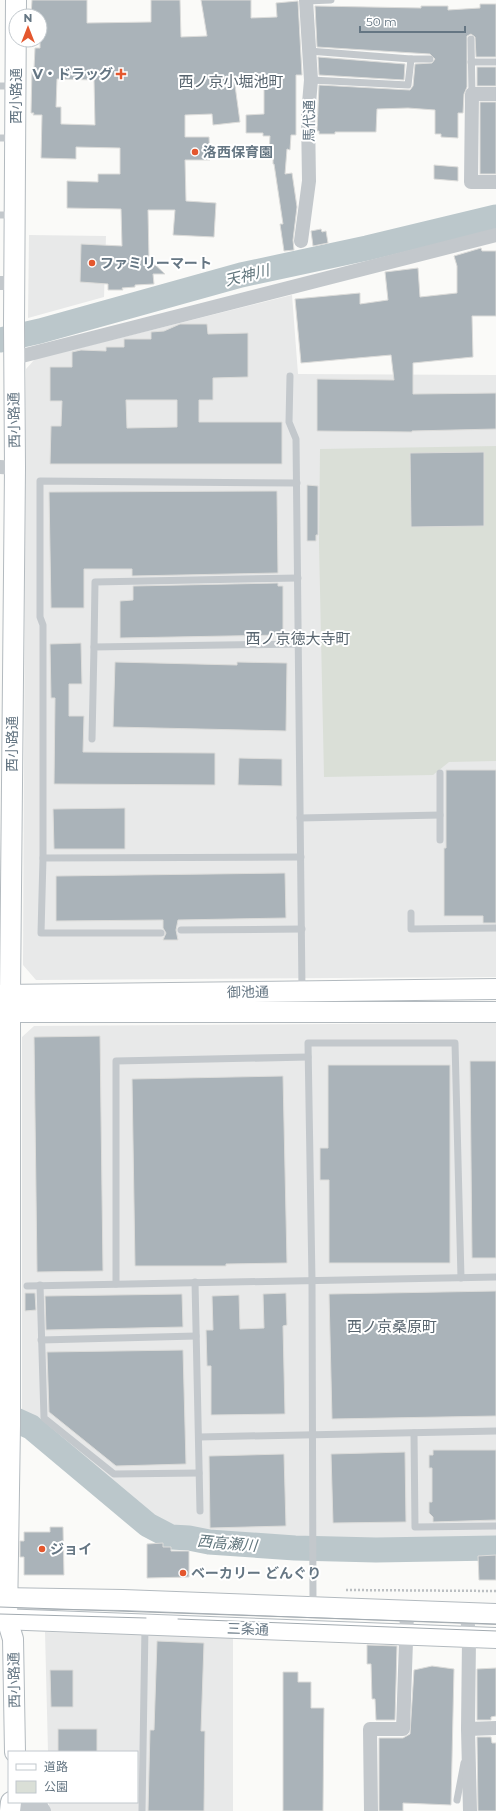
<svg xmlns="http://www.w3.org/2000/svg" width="496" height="1811" viewBox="0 0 496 1811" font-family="Montserrat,'Noto Sans JP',sans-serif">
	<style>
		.built { fill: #e8e9e9 }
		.green { fill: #dadfd7 }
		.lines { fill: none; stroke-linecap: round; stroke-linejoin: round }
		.river { stroke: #bbc7cb; stroke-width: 25 }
		.building { fill: #aab3b9; stroke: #dcdcda; fill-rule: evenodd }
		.secondary-casing { stroke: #b3babf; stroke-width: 22 }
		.path { stroke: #bbbfc2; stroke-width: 2.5; stroke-dasharray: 2 2; stroke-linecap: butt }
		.lane { stroke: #c3c8cc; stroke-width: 7 }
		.street { stroke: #c3c8cc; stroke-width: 14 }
		.secondary { stroke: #fff; stroke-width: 20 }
		.tram { stroke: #a2aab0; stroke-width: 1 }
		.poi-dot { fill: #e4572e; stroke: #fff; stroke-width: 1.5 }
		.labels { text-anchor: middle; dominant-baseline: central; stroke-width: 4; stroke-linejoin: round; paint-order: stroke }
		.poi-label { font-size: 14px; font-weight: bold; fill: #657683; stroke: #fff; text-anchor: start }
		.street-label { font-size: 14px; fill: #657683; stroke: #fff }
		.neighbourhood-label { font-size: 15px; fill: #57646e; stroke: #fff }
		.water-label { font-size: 15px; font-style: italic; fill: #60757c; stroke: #fff }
	</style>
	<rect width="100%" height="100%" fill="#fafaf8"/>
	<!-- built -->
	<g class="built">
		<polygon points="29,235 106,236 104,297 28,318"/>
		<polygon points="292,295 298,374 496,375 496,977 36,980 23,965 26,369 35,359"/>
		<polygon points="496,1023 496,1537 324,1539 191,1530 180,1527 161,1520 148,1512 39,1419 22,1410 22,1037 34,1026"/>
		<polygon points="45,1632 233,1637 233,1811 49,1811 49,1802 137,1802 137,1752 48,1752"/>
	</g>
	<!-- green -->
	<polygon class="green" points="496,446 496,761 449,762 433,775 324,777 319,544 320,449"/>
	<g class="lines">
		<!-- river -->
		<g class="river">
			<polyline points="0,340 40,331 241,275 367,248 496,217"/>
			<polyline points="0,1413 31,1427 148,1525 171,1537 189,1538 209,1542 295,1548 376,1550 496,1548"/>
		</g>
	</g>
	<!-- building -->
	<g class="building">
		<path d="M 32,0 L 87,0 L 87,23 L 151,22 L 151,0 L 180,0 L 181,37 L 207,36 L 201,0 L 251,0 L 251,18 L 277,17 L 276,3 L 298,1 L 302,75 L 296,75 L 296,135 L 291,135 L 290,150 L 287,149 L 285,174 L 292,173 L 297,207 L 293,240 L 294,250 L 284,251 L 280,224 L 283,224 L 274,164 L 273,164 L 273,158 L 270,158 L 269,155 L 270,136 L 263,136 L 263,133 L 246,133 L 246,115 L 264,114 L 264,77 L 234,78 L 240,122 L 213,125 L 212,114 L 185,115 L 185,137 L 209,137 L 210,160 L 185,160 L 186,201 L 216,203 L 214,237 L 173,235 L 175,210 L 148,210 L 149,259 L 165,274 L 153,274 L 154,284 L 135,285 L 135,287 L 122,288 L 123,290 L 108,290 L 108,284 L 80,282 L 81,244 L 122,246 L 121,209 L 67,208 L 67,181 L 98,182 L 98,174 L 120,174 L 120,148 L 76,147 L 76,159 L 41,158 L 42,115 L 33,115 L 34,113 L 31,113 L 32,69 L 34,69 L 35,48 L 40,48 L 40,16 L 31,16 ZM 57,79 L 94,80 L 95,125 L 61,124 L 61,107 L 56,107 Z"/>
		<polygon points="480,4 496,4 496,57 476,57 475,37 471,34 467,36 467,87 464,94 463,113 458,113 458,138 441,137 441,134 435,134 435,110 408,108 377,109 376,132 335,132 335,134 319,134 319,131 317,131 319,85 410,90 413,86 415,64 432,63 435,59 430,54 317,47 315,6 421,8 421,6 448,6 448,10 480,8"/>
		<polygon points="318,57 405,64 404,80 319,75"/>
		<rect x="477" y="67" width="19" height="19"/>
		<rect x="480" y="102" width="16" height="72"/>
		<polygon points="434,165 458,167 458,181 434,179"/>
		<polygon points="321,229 322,232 326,231 328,243 313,246 311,231"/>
		<polygon points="481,248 482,251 496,251 496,316 472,316 473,357 413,363 413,394 496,393 496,429 412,431 412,432 317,431 317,379 394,380 391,355 301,363 295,299 360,293 360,304 388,300 385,272 418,268 420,297 457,293 457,266 454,256"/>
		<path d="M 180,324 L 207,324 L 208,334 L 248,333 L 248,377 L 213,378 L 213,400 L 199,400 L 199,422 L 282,422 L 282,464 L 50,464 L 51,426 L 61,426 L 62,401 L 50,401 L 50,367 L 72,367 L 72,352 L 81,350 L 106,351 L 106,347 L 124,347 L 124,339 L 151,339 L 151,332 L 164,331 ZM 126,400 L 177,400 L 177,427 L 127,428 Z"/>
		<polygon points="484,452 484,526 411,527 410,453"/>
		<polygon points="307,485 318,486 318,535 316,535 316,541 307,541"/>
		<polygon points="277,491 278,573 132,576 132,569 84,569 84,608 51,608 49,492"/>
		<polygon points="278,583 278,586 283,586 283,635 120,638 120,601 133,600 133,586"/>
		<polygon points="81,643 82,684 69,684 69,716 84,716 83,752 215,753 215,785 54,784 55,698 51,698 50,644"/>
		<polygon points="115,662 237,665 237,662 287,663 286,731 113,727"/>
		<polygon points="239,758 282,759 282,786 238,785"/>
		<polygon points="446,770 496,770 496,923 483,923 483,916 444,916 444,848 446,848"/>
		<polygon points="125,808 125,849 54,849 53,809"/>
		<polygon points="285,873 286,918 178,920 176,930 178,940 163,940 166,933 163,928 163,920 56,921 56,876"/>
		<polygon points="100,1036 103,1271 37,1272 34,1037"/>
		<polygon points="470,1061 496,1061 496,1258 472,1258"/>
		<polygon points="328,1065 450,1065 450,1263 329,1263 329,1180 320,1180 320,1148 328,1148"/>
		<polygon points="283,1076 287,1263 226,1264 226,1266 135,1266 132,1079"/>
		<polygon points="496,1291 496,1416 332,1419 329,1294"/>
		<polygon points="25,1293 35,1293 36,1310 25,1311"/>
		<polygon points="286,1293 287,1325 283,1326 285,1414 211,1415 211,1366 207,1366 206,1330 213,1330 212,1296 239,1295 240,1329 264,1328 263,1294"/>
		<polygon points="182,1294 183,1327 46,1330 45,1296"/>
		<polygon points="183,1350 186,1464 116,1466 49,1412 47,1352"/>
		<polygon points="433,1450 496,1450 496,1520 433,1522 433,1517 429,1513 429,1502 432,1502 432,1468 429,1468 429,1455 433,1455"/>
		<polygon points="405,1452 406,1522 333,1523 331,1454"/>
		<polygon points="284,1454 286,1526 210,1528 209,1456"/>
		<polygon points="50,1527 63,1527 64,1575 24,1575 24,1557 20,1557 20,1541 24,1541 24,1532 50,1532"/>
		<polygon points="163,1543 163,1547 171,1547 171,1551 189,1551 189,1577 147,1578 147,1544"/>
		<polygon points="496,1555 496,1580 479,1580 478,1556"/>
		<polygon points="157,1641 204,1643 201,1731 205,1731 204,1811 148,1811 150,1730 154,1730"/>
		<polygon points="367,1645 397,1646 395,1720 376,1720 375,1699 372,1699 371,1664 367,1664"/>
		<polygon points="432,1666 454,1669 451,1805 403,1803 403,1811 379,1811 379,1738 403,1738 410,1734 414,1670"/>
		<polygon points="496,1668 496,1716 491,1717 491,1720 477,1720 477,1669"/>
		<polygon points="50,1670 73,1670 73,1707 51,1707"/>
		<polygon points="283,1672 298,1672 298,1682 311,1682 311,1708 324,1708 323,1811 283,1811"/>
		<rect x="58" y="1729" width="39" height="23"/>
		<polygon points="477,1737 491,1737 492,1743 496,1743 496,1811 478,1811"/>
	</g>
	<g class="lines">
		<!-- secondary casing -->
		<g class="secondary-casing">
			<g id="secondary">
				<polyline points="0,995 496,989"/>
				<polyline points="0,1012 496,1012"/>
				<polyline points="0,1598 123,1600 496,1614"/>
				<polyline points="0,1619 496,1638"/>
				<polyline points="15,1752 13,1639 7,1619 10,1425 10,995 15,468 14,324 16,0"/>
				<polyline points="10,1811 11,1802"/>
			</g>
		</g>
		<!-- path -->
		<polyline class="path" points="346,1590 496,1591"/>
		<!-- lane -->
		<g class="lane">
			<polyline points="306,1 331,0"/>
			<polyline points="471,39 472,94"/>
			<polyline points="309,51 411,59 408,85 311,80"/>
			<polyline points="411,59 430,59"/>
			<polyline points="471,62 496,62"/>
			<polyline points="0,86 14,86"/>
			<polyline points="0,138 13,138"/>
			<polyline points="0,215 14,215"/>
			<polyline points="290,376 289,422 296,439 302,990"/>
			<polyline points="94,647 95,582 298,578"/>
			<polyline points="92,739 94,647 298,644"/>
			<polyline points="440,773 440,840"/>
			<polyline points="300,818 440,815"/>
			<polyline points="43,858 43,625 40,617 40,481 297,483"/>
			<polyline points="411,913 411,929 496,928"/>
			<polyline points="181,930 302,929"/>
			<polyline points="161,933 41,933 43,858 301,857"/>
			<polyline points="195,1282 200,1511"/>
			<polyline points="116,1284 116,1061 308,1057"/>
			<polyline points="40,1285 44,1418 114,1474 199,1473"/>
			<polyline points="27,1286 496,1277"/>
			<polyline points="41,1340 196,1336"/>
			<polyline points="414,1433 415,1527 496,1526"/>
			<polyline points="199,1437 496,1431"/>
			<polyline points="313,1606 312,1281 308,1043 455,1043 461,1278"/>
			<polyline points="457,1800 464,1763"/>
			<polyline points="142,1811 145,1627"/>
		</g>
		<!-- street -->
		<g class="street">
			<polyline points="496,94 472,94 471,182 496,182"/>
			<polyline points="301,241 309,181 308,115 311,80 306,0"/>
			<polyline points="0,283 14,283"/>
			<polyline points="14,358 496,235"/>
			<polyline points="0,467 15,468"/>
			<polyline points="467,1614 469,1638 468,1729 470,1811"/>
			<polyline points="468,1729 496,1728"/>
			<polyline points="11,1807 41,1806 44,1811"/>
			<polyline points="371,1811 370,1729 403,1729 407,1612"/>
		</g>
		<!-- secondary -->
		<use href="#secondary" class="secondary"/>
		<!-- tram -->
		<g class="tram">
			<polyline points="0,1607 496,1624"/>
			<polyline points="0,1614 146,1618"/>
			<polyline points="178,1619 496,1631"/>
		</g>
	</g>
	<!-- markers -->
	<g class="poi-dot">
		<path d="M119 68h4v4h4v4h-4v4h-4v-4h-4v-4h4z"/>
		<circle cx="195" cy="152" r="4"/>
		<circle cx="92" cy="263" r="4"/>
		<circle cx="42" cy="1549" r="4"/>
		<circle cx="183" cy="1573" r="4"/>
	</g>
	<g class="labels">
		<!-- poi labels -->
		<g class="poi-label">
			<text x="113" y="74" text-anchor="end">V・ドラッグ</text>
			<text x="203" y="152">洛西保育園</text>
			<text x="100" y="263">ファミリーマート</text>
			<text x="50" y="1549">ジョイ</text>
			<text x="191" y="1573">ベーカリー どんぐり</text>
		</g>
		<!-- street labels -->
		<g class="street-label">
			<text transform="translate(16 96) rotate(-90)">西小路通</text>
			<text transform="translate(309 121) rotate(-89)">馬代通</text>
			<text transform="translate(14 420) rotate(-91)">西小路通</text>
			<text transform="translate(12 744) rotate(-90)">西小路通</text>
			<text transform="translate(248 992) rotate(-1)">御池通</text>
			<text transform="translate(248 1629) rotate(2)">三条通</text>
			<text transform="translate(14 1680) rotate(-91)">西小路通</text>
		</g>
		<!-- neighbourhood labels -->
		<g class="neighbourhood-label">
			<text x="231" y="81">西ノ京小堀池町</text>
			<text x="298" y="638">西ノ京徳大寺町</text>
			<text x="392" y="1326">西ノ京桑原町</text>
		</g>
		<!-- water labels -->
		<g class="water-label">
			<text transform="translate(247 275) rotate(-14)">天神川</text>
			<text transform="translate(227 1543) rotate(5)">西高瀬川</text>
		</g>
	</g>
	<!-- legend -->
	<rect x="8" y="1751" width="130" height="52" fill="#ffffff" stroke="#c1c8cd"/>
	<rect x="16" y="1764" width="20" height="6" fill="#ffffff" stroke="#c1c8cd"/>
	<text x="44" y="1771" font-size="12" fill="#657683">道路</text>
	<rect x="16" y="1781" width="20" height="12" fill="#dadfd7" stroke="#c1c8cd"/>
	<text x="44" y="1791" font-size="12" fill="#657683">公園</text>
	<!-- north arrow -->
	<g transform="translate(28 28)"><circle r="19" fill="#ffffff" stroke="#c1c8cd"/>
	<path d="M0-3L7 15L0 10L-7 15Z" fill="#e4572e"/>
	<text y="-6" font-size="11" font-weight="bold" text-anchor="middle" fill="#657683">N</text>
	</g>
	<!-- scale -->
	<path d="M360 26v6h105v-6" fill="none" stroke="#657683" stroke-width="2"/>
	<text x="366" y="26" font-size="12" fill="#657683" stroke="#ffffff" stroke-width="3" paint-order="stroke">50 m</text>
</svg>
